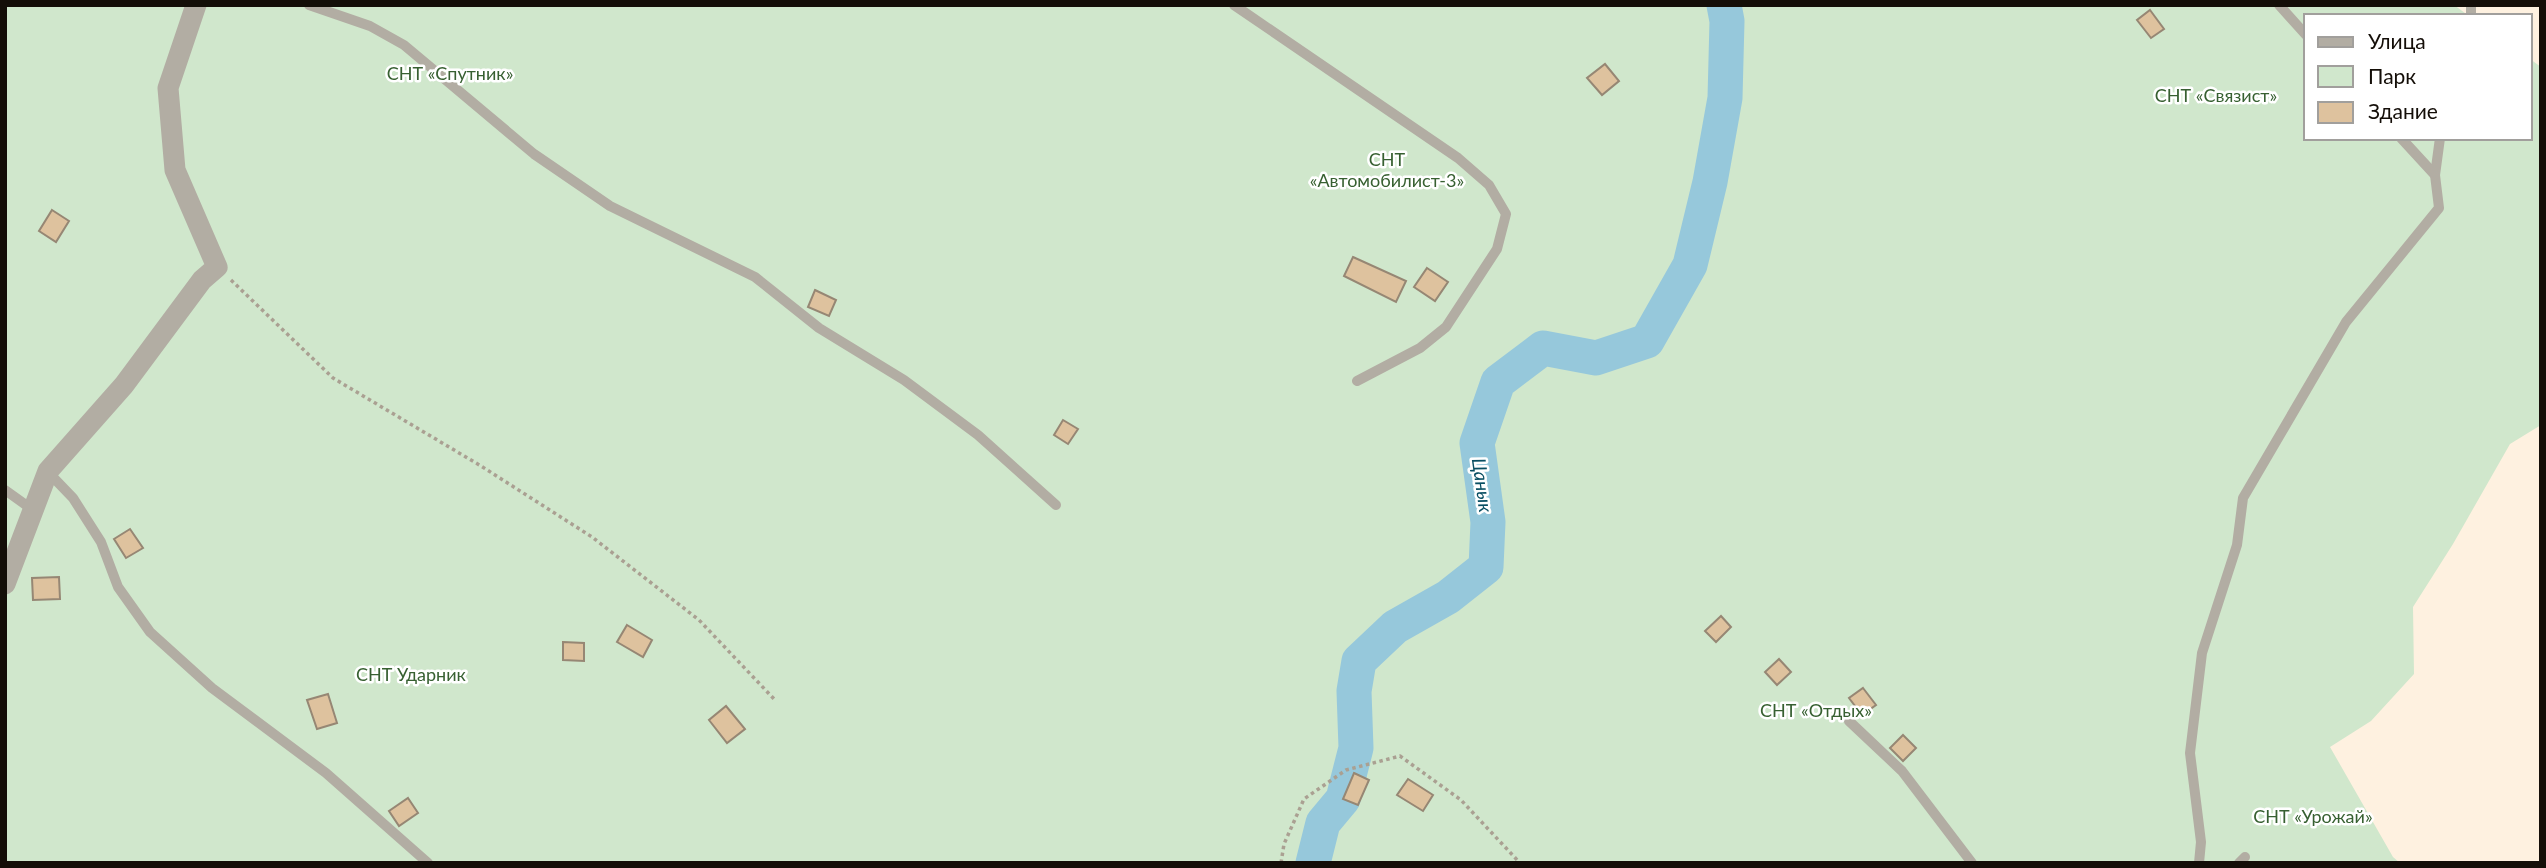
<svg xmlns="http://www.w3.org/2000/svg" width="2546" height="868" viewBox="0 0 2546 868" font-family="Lato,sans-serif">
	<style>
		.green { fill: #d0e7cc }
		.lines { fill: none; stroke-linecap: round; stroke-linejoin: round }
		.river { stroke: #96c8db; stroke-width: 35 }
		.building { fill: #dec29e; stroke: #968774; stroke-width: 2 }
		.path { stroke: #aaa092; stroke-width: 3.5; stroke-dasharray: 3.5 3.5; stroke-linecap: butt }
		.service { stroke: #b2ada3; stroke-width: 10 }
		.minor { stroke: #b2ada3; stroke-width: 21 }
		.labels { text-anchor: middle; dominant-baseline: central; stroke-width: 5; stroke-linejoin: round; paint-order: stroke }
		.park-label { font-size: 18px; fill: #376031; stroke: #fff }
		.water-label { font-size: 19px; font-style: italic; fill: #084e62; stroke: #fff }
	</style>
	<rect width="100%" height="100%" fill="#fef1e0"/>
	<!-- green -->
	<polygon class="green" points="5,5 2454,5 2469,16 2306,16 2306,138 2530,138 2530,59 2541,67 2541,425 2510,444 2453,544 2413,607 2414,674 2371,721 2330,747 2393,857 2400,863 5,863"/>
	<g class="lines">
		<!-- river -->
		<polyline class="river" points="1313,863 1323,823 1343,799 1356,748 1354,691 1359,661 1395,627 1448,597 1486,567 1488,522 1477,443 1498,382 1543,348 1596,358 1647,341 1690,265 1710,182 1725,98 1727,21 1724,5"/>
	</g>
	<!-- building -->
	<g class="building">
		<polygon points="2150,10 2164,29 2151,38 2137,20"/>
		<polygon points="1605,64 1619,81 1602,95 1587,78"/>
		<polygon points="52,210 69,221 56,242 39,231"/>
		<polygon points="1353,257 1406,281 1396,302 1344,276"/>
		<polygon points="1427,268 1448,282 1435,301 1414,287"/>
		<polygon points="815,290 836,300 829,316 808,307"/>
		<polygon points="1063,420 1078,429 1068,444 1054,435"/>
		<polygon points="130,529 143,548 126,558 114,539"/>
		<polygon points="59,577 60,599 33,600 32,578"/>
		<polygon points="1721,616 1731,627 1716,642 1705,631"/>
		<polygon points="627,625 652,640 643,657 617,642"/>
		<polygon points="563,642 584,643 584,661 563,660"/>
		<polygon points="1779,659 1791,672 1777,685 1765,672"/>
		<polygon points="1863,688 1876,705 1862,715 1849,698"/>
		<polygon points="328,694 337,723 317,729 307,700"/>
		<polygon points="726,706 745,729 727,743 709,720"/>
		<polygon points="1903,735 1916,748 1903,761 1890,748"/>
		<polygon points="1354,773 1369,780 1358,805 1343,799"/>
		<polygon points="1408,779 1433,795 1423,811 1397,795"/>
		<polygon points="408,798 418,813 399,826 389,811"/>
	</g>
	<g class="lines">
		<!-- path -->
		<g class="path">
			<polyline points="231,280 333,378 481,466 592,537 699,620 775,700"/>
			<polyline points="1281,863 1284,844 1304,799 1346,770 1400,756 1461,800 1520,863"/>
		</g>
		<!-- service -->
		<g class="service">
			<polyline points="309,5 370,26 404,45 534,154 610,206 755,277 819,328 904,380 978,435 1056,505"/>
			<polyline points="1234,5 1458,158 1489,185 1506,214 1497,249 1446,327 1420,348 1357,381"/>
			<polyline points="2279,5 2306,35"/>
			<polyline points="2471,16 2471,5"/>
			<polyline points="2401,138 2435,175"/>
			<polyline points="48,472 73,498 101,542 118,587 150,632 212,688 326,773 428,863"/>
			<polyline points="5,490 33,510"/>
			<polyline points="1849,721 1902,771 1972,863"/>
			<polyline points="2199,863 2201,842 2190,753 2202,653 2237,545 2243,498 2346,322 2439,208 2435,175 2440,138"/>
			<polyline points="2239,863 2245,857"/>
		</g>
		<!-- minor -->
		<polyline class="minor" points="5,584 48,471 124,385 202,280 217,267 175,170 168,88 196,5"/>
	</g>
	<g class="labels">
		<!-- park labels -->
		<g class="park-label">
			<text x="450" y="73">СНТ «Спутник»</text>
			<text x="2216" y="95">СНТ «Связист»</text>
			<text x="1387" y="159">СНТ<tspan x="1387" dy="21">«Автомобилист-3»</tspan></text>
			<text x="411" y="674">СНТ Ударник</text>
			<text x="1816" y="710">СНТ «Отдых»</text>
			<text x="2313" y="816">СНТ «Урожай»</text>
		</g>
		<!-- water labels -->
		<g class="water-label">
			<text transform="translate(1483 485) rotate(82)">Цанык</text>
		</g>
	</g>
	<!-- border -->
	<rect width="2546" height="868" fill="none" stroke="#140e08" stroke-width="14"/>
	<!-- legend -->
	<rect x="2304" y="14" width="228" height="126" fill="#ffffff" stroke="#a19f9c" stroke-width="2"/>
	<rect x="2318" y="37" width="35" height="10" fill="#b2ada3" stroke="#a19f9c" stroke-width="2"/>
	<text x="2368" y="49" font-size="21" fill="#140e08">Улица</text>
	<rect x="2318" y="66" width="35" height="21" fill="#d0e7cc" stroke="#a19f9c" stroke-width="2"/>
	<text x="2368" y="84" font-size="21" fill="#140e08">Парк</text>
	<rect x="2318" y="102" width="35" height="21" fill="#dec29e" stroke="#a19f9c" stroke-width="2"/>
	<text x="2368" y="119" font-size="21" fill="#140e08">Здание</text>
</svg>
